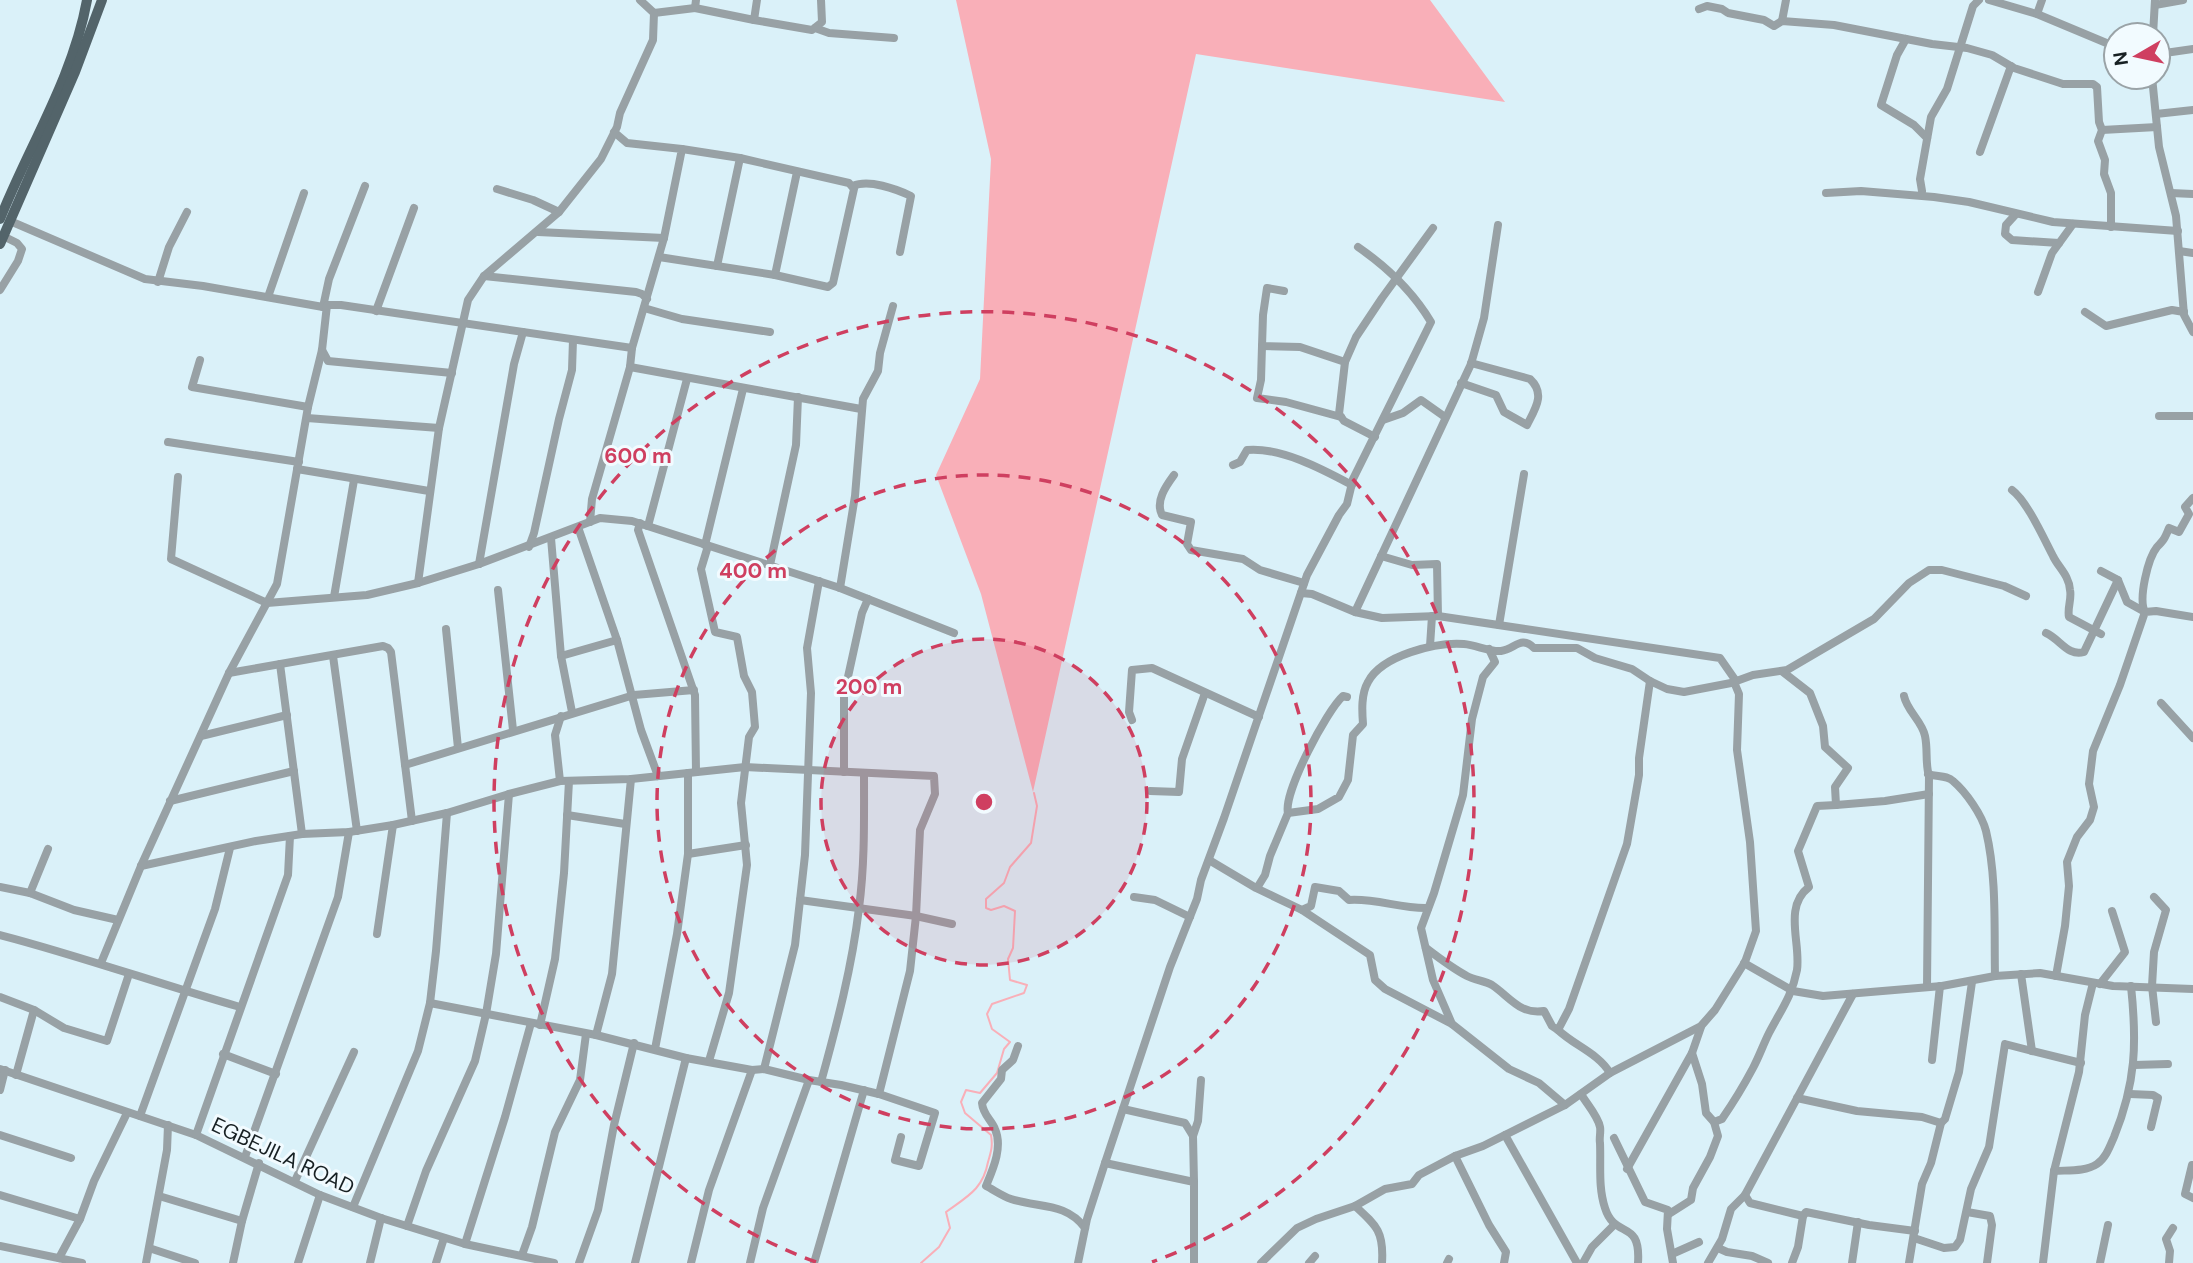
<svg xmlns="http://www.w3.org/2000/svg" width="2193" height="1263" viewBox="0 0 2193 1263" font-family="'DM Sans',sans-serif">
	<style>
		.water { fill: #f9afb8 }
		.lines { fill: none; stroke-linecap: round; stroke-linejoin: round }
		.stream { stroke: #f9afb8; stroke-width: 2 }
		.minor { stroke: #98a1a5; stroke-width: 8 }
		.major { stroke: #53646a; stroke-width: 10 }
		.ring { fill: none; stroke: #cf3f60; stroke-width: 3.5; stroke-dasharray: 12 9 }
		.labels { text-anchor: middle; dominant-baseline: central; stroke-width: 6; stroke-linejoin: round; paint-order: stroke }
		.street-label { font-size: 21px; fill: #172023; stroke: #f2fbff }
		.centre { fill: #cf3f60; stroke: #f2fbff; stroke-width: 3.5 }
		.ring-label { font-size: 21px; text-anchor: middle; font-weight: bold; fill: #cf3f60; stroke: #f2fbff; stroke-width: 6; stroke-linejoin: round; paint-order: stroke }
	</style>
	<rect width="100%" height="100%" fill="#daf1f9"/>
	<!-- water -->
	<polygon class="water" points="956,0 1430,0 1505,102 1196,54 1033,792 981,594 936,475 980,379 991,159"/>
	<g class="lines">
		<!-- stream -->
		<path class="stream" d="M 921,1263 L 939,1247 L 950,1228 L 946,1212 C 968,1196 983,1189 988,1162 C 991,1152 993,1146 991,1135 L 965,1113 L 961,1102 L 966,1090 L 980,1093 L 997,1073 L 1004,1049 L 1010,1042 L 992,1029 L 987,1014 L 992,1004 L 1024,993 L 1027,985 L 1010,980 L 1008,959 L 1013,948 L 1015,911 L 1004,906 L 991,910 L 986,908 L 986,899 L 1004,883 L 1010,867 L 1031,843 L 1037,806 L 1034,793"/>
		<!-- minor -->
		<g class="minor">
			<polyline points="696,0 695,8 754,20 757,0"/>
			<polyline points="1989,0 2037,14 2116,47"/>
			<polyline points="2155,5 2183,0"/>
			<polyline points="1699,9 1707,6 1722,9 1728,13 1764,20 1774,26 1782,21 1834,25 1932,44 1967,48 1992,55 2014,68 2063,84 2093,84 2097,87 2099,122 2102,130 2098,141 2105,160 2104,174 2111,193 2111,227"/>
			<polyline points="654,13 695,8"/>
			<polyline points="2037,14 2042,0"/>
			<polyline points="754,20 812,30 822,22 821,0"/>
			<polyline points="1782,21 1786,0"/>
			<polyline points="815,28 829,33 894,38"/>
			<polyline points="2153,35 2155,0"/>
			<polyline points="1906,39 1897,55 1881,105 1914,125 1927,138"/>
			<polyline points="2158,54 2193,49"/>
			<polyline points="2152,77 2159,147 2176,216 2184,315 2193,332"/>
			<polyline points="2156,114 2193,110"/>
			<polyline points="2102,130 2157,127"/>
			<polyline points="614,132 627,143 682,149 664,238 632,348"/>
			<polyline points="1980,152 2011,66"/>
			<path d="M 853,186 C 869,179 896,189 911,196 L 900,252"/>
			<polyline points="497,189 533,200 559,212"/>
			<polyline points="1922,191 1920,179 1931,117 1947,89 1973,6 1979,0"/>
			<polyline points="1826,193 1861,191 1934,197 1969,202 2053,222 2178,231"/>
			<polyline points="2171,193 2193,194"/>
			<polyline points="2016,214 2006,225 2005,234 2012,240 2059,243"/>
			<polyline points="10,221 145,279 203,286 323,307 327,305 341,305 632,348 630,367 592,499 590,522"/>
			<polyline points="538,232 664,238"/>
			<polyline points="2179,251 2193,253"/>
			<polyline points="659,257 775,275 828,287 833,283 854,189 849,183 740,158 682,149"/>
			<polyline points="717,266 740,158"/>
			<polyline points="775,275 797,172"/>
			<polyline points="484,276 636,292 642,294 647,299"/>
			<polyline points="158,282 169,247 187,212"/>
			<polyline points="0,290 18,261 22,249 17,243 3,236"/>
			<polyline points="1284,291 1267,288 1263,315 1262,346 1300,347 1345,362"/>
			<polyline points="2038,292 2052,253 2073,224"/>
			<polyline points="268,297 304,193"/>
			<polyline points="323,307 329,279 365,186"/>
			<polyline points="644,308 682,319 770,332"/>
			<polyline points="376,311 414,208"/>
			<polyline points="2085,312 2106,326 2172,310 2184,312"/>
			<polyline points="1262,346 1261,380 1257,398 1286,402 1341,417"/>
			<polyline points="322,350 328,361 452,373"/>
			<polyline points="200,360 192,387 308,407"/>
			<polyline points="630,367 861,409"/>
			<path d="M 1461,383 L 1496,395 L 1504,412 L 1527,425 C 1535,409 1546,394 1530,379 L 1471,363"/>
			<polyline points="2159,416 2193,416"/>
			<polyline points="307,418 439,428"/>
			<polyline points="1383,420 1403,413 1421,400 1445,417"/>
			<polyline points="1375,437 1344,421 1339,414 1345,362 1356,337 1382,298 1433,228"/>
			<polyline points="168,442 299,462"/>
			<path d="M 1233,465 L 1240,462 L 1247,450 C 1281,447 1322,469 1352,485"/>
			<polyline points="297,469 429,491"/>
			<path d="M 1174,475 C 1166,486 1155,501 1162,515 L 1191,522 L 1187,544 L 1191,550 L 1243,559 L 1260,570 L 1304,583"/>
			<polyline points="178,477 171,559 267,603 367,595 418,583 479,564 600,518 632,521 840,588 954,633"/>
			<path d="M 2012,490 C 2027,501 2044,539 2053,556 C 2058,567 2069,575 2070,590 C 2072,599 2067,608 2069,617 L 2101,634"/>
			<polyline points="640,523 638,530 695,695 696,772"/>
			<polyline points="648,526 687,379"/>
			<polyline points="578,527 617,640 641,730 658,776"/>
			<polyline points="551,538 561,656"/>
			<polyline points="705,545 743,389"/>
			<polyline points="708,546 701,569 715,632 737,637 744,676 752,692 755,727 749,737 741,803 747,865 729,993 709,1061"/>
			<polyline points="529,547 534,533 559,419 572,370 573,340"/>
			<polyline points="1381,556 1412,565 1437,564 1438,616"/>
			<polyline points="479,564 514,364 523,332"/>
			<polyline points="770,565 796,445 798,397"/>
			<polyline points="2101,571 2118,580 2127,602 2145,612"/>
			<polyline points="418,583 439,428 468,300 484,276 559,212 601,159 617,127 620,113 653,40 654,13 640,0"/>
			<polyline points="840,588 855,496 863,399 878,371 880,353 893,306"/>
			<polyline points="498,590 513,730"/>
			<polyline points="1301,593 1312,594 1355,612 1382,618 1438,616 1720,658 1736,681"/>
			<polyline points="334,597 354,480"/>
			<polyline points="1355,612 1471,364 1484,318 1498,225"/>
			<path d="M 2145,612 C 2138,599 2148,558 2157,547 C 2164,540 2165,538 2169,528 L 2179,532 L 2189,514 L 2185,507 L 2193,498"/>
			<polyline points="1499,625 1524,474"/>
			<polyline points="446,629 458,748"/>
			<path d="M 2046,633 C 2060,639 2068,657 2084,652 L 2118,580"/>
			<polyline points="1430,646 1432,616"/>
			<polyline points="1489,649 1495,662 1483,677 1472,719 1463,795 1434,893 1421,928 1433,980 1452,1024 1509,1069 1539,1083 1565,1105"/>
			<polyline points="333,656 357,831"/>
			<polyline points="280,664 302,834"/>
			<polyline points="229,673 383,646 388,648 391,652 412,821"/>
			<path d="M 1904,696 C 1907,711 1922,721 1925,736 C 1928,750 1925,763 1929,776 L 1927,987"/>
			<polyline points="2161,703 2193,738"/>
			<polyline points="572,712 561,656 617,640"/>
			<polyline points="1132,720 1129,712 1132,670 1152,668 1259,717"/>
			<polyline points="201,736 287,715"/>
			<polyline points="405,765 634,695 694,690"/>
			<polyline points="844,772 844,695 862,613 868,599"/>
			<polyline points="688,773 688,854 746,845"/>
			<path d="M 1928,774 C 1937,777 1947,775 1953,781 C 1966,792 1982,815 1986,831 C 1997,877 1994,929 1995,976"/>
			<polyline points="560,781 555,735 561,716"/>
			<polyline points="1150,791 1179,792 1182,759 1205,693"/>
			<polyline points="170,801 294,771"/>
			<polyline points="1836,805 1885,801 1929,794"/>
			<path d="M 1288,813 L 1318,809 L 1339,797 L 1348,780 L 1353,735 L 1363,724 C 1362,711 1361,694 1368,682 C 1382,655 1436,642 1464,644 C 1476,645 1490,652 1501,651 C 1515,649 1521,635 1534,648 L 1577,648 L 1595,658 L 1632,669 L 1650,681 L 1667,689 L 1684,692 L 1731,683 L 1753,675 L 1787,670 L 1874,619 L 1909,583 L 1929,570 L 1942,570 L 2004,586 L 2026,596"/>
			<polyline points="567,815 625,824"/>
			<path d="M 1209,860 L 1256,888 L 1302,910 L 1311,906 L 1315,887 L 1339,891 L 1349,900 C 1376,898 1401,909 1428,908"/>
			<polyline points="141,866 256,841 302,834 349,832 393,825 447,813 509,794 560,781 631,779 745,767 934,776 935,794 920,830 916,916 910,971 879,1094"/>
			<polyline points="0,887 30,893 74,910 118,920"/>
			<path d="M 1257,888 L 1265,875 L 1270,856 L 1288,813 C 1283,793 1327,710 1343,696 L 1347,697"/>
			<polyline points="30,893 48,849"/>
			<polyline points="1134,897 1155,900 1190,917"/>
			<polyline points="2154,897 2166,910 2154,952 2152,986 2156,1022"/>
			<polyline points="800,900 916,916 952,924"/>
			<polyline points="1302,910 1370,955 1375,980 1385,989 1452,1024"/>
			<polyline points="377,934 393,825"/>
			<path d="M 0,935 C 81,956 159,984 240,1007"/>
			<path d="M 1426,948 C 1439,958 1452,968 1467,976 C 1475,980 1485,981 1492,985 C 1510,997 1520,1015 1544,1011 L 1552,1026 L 1558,1030"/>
			<polyline points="101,963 141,866 229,673 277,584 308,407 322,350 327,305"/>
			<polyline points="1744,963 1793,991 1823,996 1942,986 1995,976 2040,973 2113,986 2193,989"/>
			<polyline points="2056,976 2065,926 2069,886 2067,862 2077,837 2090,820 2094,807 2089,784 2093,751 2120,685 2145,612 2156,611 2193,617"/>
			<polyline points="2100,984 2125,952 2112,911"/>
			<polyline points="0,997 34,1010 64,1028 107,1041 129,974"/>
			<polyline points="430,1003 596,1035 686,1058 752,1070 764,1069 809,1080 841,1085 879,1094 935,1113 919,1166 895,1160 901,1137"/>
			<polyline points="540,1025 555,959 564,873 569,781"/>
			<polyline points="596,1035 612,974 631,779"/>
			<path d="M 1018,1046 L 1013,1060 L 1002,1070 L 1001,1079 L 982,1103 C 983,1115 991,1119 995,1129 C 1003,1147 993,1169 986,1186 C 994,1190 1002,1196 1011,1199 C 1038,1208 1066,1202 1085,1228"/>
			<polyline points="655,1049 677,934 688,854"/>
			<polyline points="2032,1051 2081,1063"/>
			<polyline points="223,1054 276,1074"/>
			<polyline points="1932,1060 1940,986"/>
			<polyline points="2134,1065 2168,1064"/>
			<polyline points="0,1069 196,1135 320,1195 381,1218 465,1244 554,1263"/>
			<polyline points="764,1069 795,945 805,855 811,693 807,648 819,581"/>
			<path d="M 1610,1073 C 1598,1053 1575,1046 1558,1030 L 1569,1009 L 1627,844 L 1639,775 L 1639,758 L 1650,681"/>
			<polyline points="16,1075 34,1010"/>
			<path d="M 821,1082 C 837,1024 852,967 859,908 C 865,863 864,818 864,773"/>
			<polyline points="0,1090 5,1070"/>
			<path d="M 1581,1094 C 1586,1103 1598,1116 1600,1127 C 1601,1132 1599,1138 1600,1143 C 1601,1165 1598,1187 1605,1208 C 1615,1240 1641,1218 1638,1263"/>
			<polyline points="2130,1094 2153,1095 2158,1098 2151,1127"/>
			<polyline points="1797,1098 1857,1111 1922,1117 1941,1123"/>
			<polyline points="1123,1109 1185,1123 1193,1136 1194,1182"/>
			<polyline points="140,1116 215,909 230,848"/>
			<path d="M 1714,1122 L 1722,1119 C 1733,1103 1744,1085 1753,1068 C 1759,1057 1763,1045 1769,1033 C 1781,1010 1792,996 1797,970 C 1801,943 1783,907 1809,887 L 1798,851 L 1817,806 L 1836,805 L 1835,787 L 1848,768 L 1825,747 L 1823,726 L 1810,693 L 1783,672"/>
			<polyline points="0,1135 71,1158"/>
			<polyline points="196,1135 288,875 290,836"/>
			<polyline points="1505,1135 1577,1263"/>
			<polyline points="1193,1136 1198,1121 1201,1080"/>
			<polyline points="1614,1138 1645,1202 1668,1210 1667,1229 1673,1263"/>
			<polyline points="1455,1156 1489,1225 1506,1252 1504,1263"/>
			<polyline points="245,1157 338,897 349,832"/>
			<polyline points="1105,1163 1194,1182 1194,1263"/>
			<polyline points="2192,1165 2185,1194 2193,1198"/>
			<polyline points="1627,1169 1692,1053"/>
			<path d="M 2054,1171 C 2068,1170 2085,1172 2097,1164 C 2106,1158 2110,1146 2114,1137 C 2136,1083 2137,1043 2131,986"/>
			<polyline points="295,1181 354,1052"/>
			<polyline points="0,1195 80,1219 94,1181 127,1113"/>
			<polyline points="1745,1195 1750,1203 1803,1216"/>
			<polyline points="159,1196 242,1221"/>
			<path d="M 1355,1206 C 1377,1226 1384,1232 1382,1263"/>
			<polyline points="353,1207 418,1051 430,1003 436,951 447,813"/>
			<polyline points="1967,1212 1990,1216 1992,1225 1987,1263"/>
			<polyline points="1669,1214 1691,1200 1693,1188 1710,1157 1718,1136 1714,1122 1706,1113 1702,1084 1692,1053 1701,1027"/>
			<polyline points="407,1226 426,1171 475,1061 486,1014 496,954 509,794"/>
			<polyline points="1914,1238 1944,1248 1955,1247 1960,1240 1971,1189 1989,1147 2005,1044 2032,1051 2021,974"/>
			<polyline points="465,1244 505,1117 531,1023"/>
			<polyline points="0,1246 82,1263"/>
			<polyline points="149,1248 195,1263"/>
			<polyline points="1718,1248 1727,1252 1752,1256 1768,1263"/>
			<polyline points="1672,1254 1699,1242"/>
			<polyline points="522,1255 532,1227 555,1132 580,1080 586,1034"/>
			<polyline points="59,1258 80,1219"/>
			<polyline points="146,1263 167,1150 168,1125"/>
			<polyline points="233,1263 242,1221 259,1163"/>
			<polyline points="298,1263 320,1195"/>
			<polyline points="370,1263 381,1218"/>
			<polyline points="436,1263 444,1238"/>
			<polyline points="579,1263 598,1210 614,1125 634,1043"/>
			<polyline points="635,1263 686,1058"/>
			<polyline points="691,1263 709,1190 752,1070"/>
			<polyline points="750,1263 763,1208 809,1080"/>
			<polyline points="814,1263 864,1090"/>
			<path d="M 1078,1263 L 1087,1219 L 1105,1163 L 1170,967 L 1197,899 L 1201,880 L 1224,818 L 1307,575 L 1339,515 L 1347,504 L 1353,479 L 1431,322 C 1413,292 1387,267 1358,247"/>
			<polyline points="1261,1263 1297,1228 1316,1219 1355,1206 1385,1189 1412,1184 1419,1175 1455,1156 1483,1146 1565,1105 1610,1073 1701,1026 1715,1010 1745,962 1756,931 1750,842 1737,750 1739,694 1734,682"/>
			<polyline points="1309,1263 1315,1256"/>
			<polyline points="1447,1263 1449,1259"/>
			<polyline points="1583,1263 1592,1247 1614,1225"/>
			<polyline points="1708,1263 1722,1239 1731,1209 1745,1195 1853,994"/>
			<polyline points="1792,1263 1798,1247 1803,1216 1806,1212 1869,1225 1915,1231"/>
			<polyline points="1852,1263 1858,1222"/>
			<polyline points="1909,1263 1922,1184 1931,1163 1941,1123 1945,1119 1959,1072 1972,982"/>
			<polyline points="2043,1263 2054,1171 2079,1072 2085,1015 2093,983"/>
			<polyline points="2100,1263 2108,1225"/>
			<polyline points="2169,1263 2170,1251 2166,1239 2173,1228"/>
		</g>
		<!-- major -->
		<g class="major">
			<path d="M 0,219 C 29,146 73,78 87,0"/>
			<polyline points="0,244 75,72 102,0"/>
		</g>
	</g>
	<!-- distance rings -->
	<circle cx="984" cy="802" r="163" fill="#cf3f60" fill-opacity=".12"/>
	<g class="ring">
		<circle cx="984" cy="802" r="163"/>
		<circle cx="984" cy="802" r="327"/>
		<path d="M816 1262A490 490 0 1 1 1152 1262"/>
	</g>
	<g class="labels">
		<!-- street labels -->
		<g class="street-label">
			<text transform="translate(283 1156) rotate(25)">EGBEJILA ROAD</text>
		</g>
	</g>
	<circle cx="984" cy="802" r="10" class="centre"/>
	<g class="ring-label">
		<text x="638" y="463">600 m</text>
		<text x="753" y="578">400 m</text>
		<text x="869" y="694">200 m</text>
	</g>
	<!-- north arrow -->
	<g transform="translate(2137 56) rotate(261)"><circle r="33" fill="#f2fbff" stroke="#9aa3a7" stroke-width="2"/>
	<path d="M0-5L12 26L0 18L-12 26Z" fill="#cf3f60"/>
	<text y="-10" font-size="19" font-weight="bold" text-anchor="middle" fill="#172023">N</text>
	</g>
</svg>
